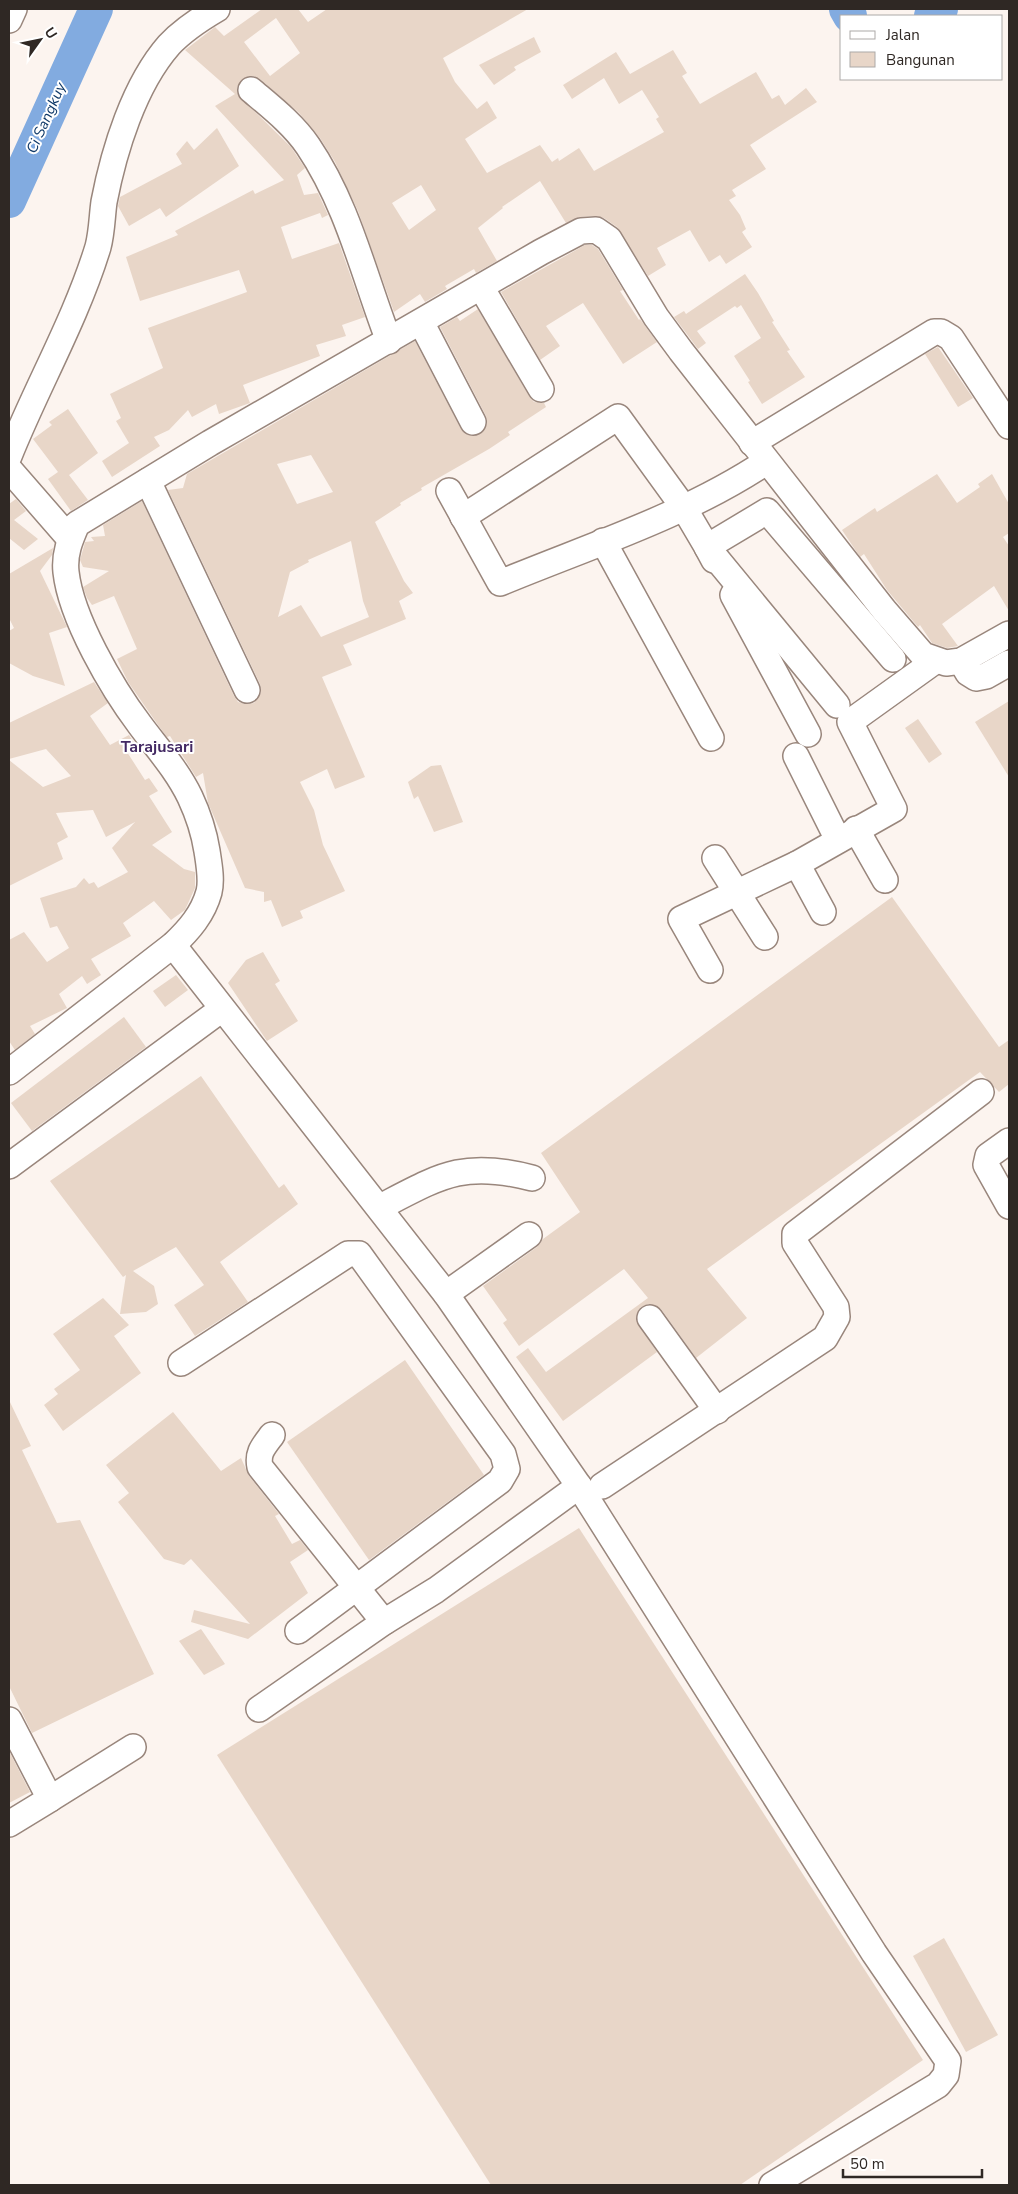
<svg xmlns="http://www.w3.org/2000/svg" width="1018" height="2194" viewBox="0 0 1018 2194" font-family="'Nunito Sans',sans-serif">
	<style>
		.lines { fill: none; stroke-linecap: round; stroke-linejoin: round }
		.river { stroke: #82abe0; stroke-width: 34 }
		.building { fill: #e8d6c8; fill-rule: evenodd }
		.minor-casing { stroke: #99867c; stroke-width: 28 }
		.minor { stroke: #fff; stroke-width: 25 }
		.labels { text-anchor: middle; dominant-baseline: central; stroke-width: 4; stroke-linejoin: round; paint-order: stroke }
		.water-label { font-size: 15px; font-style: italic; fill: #0f3968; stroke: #fff }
		.quarter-label { font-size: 16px; font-weight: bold; fill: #432963; stroke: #fff }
	</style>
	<rect width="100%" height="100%" fill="#fcf4ef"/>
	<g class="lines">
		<!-- river -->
		<g class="river">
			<polyline points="846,9 850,16"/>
			<polyline points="931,16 941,9"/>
			<polyline points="9,201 96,9"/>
		</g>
	</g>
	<!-- building -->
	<g class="building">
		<path d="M 262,9 L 298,9 L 308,22 L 327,9 L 528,9 L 443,58 L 455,82 L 477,109 L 487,101 L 497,118 L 465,139 L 487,173 L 540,145 L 552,162 L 558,158 L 559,161 L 579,148 L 594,171 L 664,132 L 656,119 L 659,117 L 642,90 L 619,104 L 604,78 L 572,99 L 563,85 L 616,52 L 630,74 L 673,50 L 687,73 L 682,76 L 700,104 L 756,72 L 772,99 L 779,95 L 785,105 L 806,88 L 817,102 L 750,145 L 766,169 L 732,190 L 736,196 L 729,200 L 740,215 L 746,229 L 742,232 L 752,247 L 726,264 L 720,255 L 709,262 L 690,230 L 657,248 L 666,265 L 648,276 L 617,227 L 604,218 L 595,216 L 580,217 L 566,223 L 540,181 L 502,207 L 503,208 L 478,228 L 497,261 L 476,273 L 474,269 L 445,286 L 447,289 L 425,302 L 420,294 L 394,312 L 358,211 L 335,162 L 320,138 L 299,113 L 260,79 L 253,76 L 246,77 L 237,87 L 238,95 L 291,147 L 305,168 L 297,175 L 304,195 L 318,193 L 328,215 L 322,218 L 320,213 L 281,227 L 292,259 L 339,243 L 365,317 L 342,325 L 346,336 L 316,345 L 320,356 L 243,385 L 250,403 L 219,414 L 216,404 L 192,417 L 188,410 L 169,430 L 154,437 L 160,446 L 112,477 L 102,461 L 129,443 L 116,421 L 121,418 L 110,394 L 163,368 L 148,328 L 247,292 L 239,270 L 140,301 L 126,257 L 178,235 L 175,231 L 253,190 L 255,194 L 284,180 L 215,106 L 235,94 L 185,50 L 215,27 L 224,36 ZM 276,18 L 300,53 L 270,76 L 244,42 ZM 421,185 L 436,210 L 409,230 L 392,203 Z"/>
		<polygon points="534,37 541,52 514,67 516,70 494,85 479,65"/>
		<polygon points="217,128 239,166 166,217 160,208 129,226 118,206 120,197 182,164 176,154 187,141 194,150"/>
		<polygon points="585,245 592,245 598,249 623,290 620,291 639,320 640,319 657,342 623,364 583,303 546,326 560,346 540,360 501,292"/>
		<polygon points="745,274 758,293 774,321 772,322 790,350 787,351 805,377 762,404 748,382 750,381 734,356 761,338 741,305 737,308 735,306 697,331 706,343 698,349 674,317 684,311 686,314"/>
		<path d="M 478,309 L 529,396 L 534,402 L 544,403 L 546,407 L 508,432 L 510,435 L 489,449 L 421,488 L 422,490 L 400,503 L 401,505 L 375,522 L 404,581 L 413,593 L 399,601 L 406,619 L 343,645 L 352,665 L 322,677 L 365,777 L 335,789 L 327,769 L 300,782 L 314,810 L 323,845 L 345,891 L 300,911 L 303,918 L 282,927 L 271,900 L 264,902 L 264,892 L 245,888 L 208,803 L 203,773 L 196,777 L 170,736 L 167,737 L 158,725 L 128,682 L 117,659 L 137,649 L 114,596 L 92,605 L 87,598 L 83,587 L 109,571 L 83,567 L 80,560 L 84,546 L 85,542 L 94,541 L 91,537 L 105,536 L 103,525 L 142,501 L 234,696 L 238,702 L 245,704 L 254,703 L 261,692 L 260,684 L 168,490 L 183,488 L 187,474 L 415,341 L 461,429 L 472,436 L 480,434 L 487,423 L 486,416 L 440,327 L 457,317 L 460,321 ZM 311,455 L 333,492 L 297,504 L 277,464 ZM 351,541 L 363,601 L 369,617 L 321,637 L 301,605 L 278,617 L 290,572 L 309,562 L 308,560 Z"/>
		<polygon points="938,347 973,398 958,407 925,354"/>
		<polygon points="68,409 98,453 69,475 88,500 71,511 48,479 58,472 33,439 52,425 49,422"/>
		<polygon points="937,474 957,503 980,487 978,484 992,474 1009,504 1009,533 1003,537 1009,546 1009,611 994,586 942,624 958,646 947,648 932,643 920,625 918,627 887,590 864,554 860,557 842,530 875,508 877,512"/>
		<polygon points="16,499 26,511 14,520 38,539 24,550 9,538 9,504"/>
		<polygon points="53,548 52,555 40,571 67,627 49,633 65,686 33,676 9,663 9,631 14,628 9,618 9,574"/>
		<polygon points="94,682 108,703 90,716 110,745 129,735 136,746 127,752 145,780 149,778 158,791 149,796 172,832 152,845 184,869 195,872 195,888 185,910 171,920 154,901 123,923 131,936 91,959 101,975 87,984 82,976 59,994 67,1008 30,1026 35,1034 15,1050 9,1041 9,940 24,932 47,962 69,948 57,926 50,928 40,898 76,887 84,878 89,884 94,882 98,888 128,872 112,848 135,822 106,837 93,810 56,813 68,837 57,843 63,859 9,886 9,760 43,787 71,776 46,749 9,759 9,723"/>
		<polygon points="1009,701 1009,777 975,722"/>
		<polygon points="918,719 942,754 929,763 905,728"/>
		<polygon points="441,765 463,822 434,832 418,796 414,799 408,782 431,766"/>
		<polygon points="892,897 999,1047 1009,1040 1009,1084 999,1092 980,1072 707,1269 747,1318 696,1358 661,1309 649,1304 641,1307 637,1313 636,1320 657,1352 563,1421 516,1357 528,1348 546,1372 648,1298 624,1269 519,1346 503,1323 507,1320 483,1286 537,1247 543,1239 580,1212 541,1153"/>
		<polygon points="263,952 280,981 275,984 298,1021 267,1041 228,983 246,960"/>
		<polygon points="176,975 188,990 165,1007 153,991"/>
		<polygon points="124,1017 146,1047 32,1131 11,1103"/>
		<polygon points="201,1076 279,1188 284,1184 298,1204 220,1262 248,1302 195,1336 174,1305 204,1285 176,1247 133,1271 154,1286 158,1304 146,1312 120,1314 126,1275 123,1277 50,1181"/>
		<polygon points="103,1298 129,1325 114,1336 141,1373 63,1431 44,1405 58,1394 54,1389 80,1370 53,1334"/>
		<polygon points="405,1360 484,1475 369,1560 287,1442"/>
		<polygon points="9,1400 31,1446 22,1450 57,1523 80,1520 154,1674 32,1733 9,1686"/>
		<polygon points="173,1412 221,1471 241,1458 249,1476 279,1514 275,1516 292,1544 300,1540 308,1550 290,1562 308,1593 248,1639 191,1622 194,1610 250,1624 191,1559 184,1565 164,1559 118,1502 129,1493 106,1465"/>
		<polygon points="579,1528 923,2060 740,2185 491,2185 217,1755"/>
		<polygon points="201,1629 225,1664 204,1675 179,1641"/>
		<polygon points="9,1751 30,1792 9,1803"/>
		<polygon points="944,1938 998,2035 966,2052 913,1956"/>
	</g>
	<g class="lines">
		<!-- minor casing -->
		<g class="minor-casing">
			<g id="minor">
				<polyline points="9,20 14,9"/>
				<path d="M 251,90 C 271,107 293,124 308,146 C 348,205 364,276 389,341"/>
				<polyline points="481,287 541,389"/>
				<polyline points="421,322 473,422"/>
				<polyline points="752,443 934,332 941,332 951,338 1009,426"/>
				<path d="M 9,456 C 37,386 76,319 98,247 C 102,232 102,216 104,202 C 114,150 134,85 169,45 C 183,30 200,19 217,9"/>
				<polyline points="9,469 70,539"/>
				<polyline points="148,481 247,690"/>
				<path d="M 449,491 L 500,583 C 589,546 685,516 766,462"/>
				<polyline points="463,517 618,417 684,508 707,547 837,705"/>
				<polyline points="603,541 711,738"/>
				<polyline points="714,560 707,547 767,511 893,659"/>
				<polyline points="733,595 808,734"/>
				<polyline points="961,661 968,673 976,678 986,676 1009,663"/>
				<polyline points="796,756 838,840"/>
				<polyline points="856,829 885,880"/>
				<polyline points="715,858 765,937"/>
				<polyline points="797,864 823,912"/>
				<polyline points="173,945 446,1294 579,1486 436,1590 384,1622 259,1709"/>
				<polyline points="710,970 681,919 797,864 894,809 850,722 935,661"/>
				<path d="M 9,1072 L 173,945 C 189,930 203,914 209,892 C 212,880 209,864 207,851 C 204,832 198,814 190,797 C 177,770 157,748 140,725 C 112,688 71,618 66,572 C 64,554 70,540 77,524 L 210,443 L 541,252 L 581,231 L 596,230 L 609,239 L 656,317 L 681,351 L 884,610 L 923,655 L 946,663 L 961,661 L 1009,634"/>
				<polyline points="1009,1141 988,1156 986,1165 1009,1206"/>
				<polyline points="9,1166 222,1009"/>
				<path d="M 380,1207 C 440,1176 463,1160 532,1178"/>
				<polyline points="446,1294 529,1235"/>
				<polyline points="650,1318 717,1411"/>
				<polyline points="181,1363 348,1254 359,1254 503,1454 507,1469 500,1481 298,1631"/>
				<path d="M 272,1435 C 263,1447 257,1453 260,1467 L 384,1622"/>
				<polyline points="579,1486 874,1953 948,2061 946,2075 938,2085 772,2185"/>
				<polyline points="602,1486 825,1338 837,1317 836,1307 795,1243 795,1234 981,1092"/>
				<polyline points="9,1720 50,1799 9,1824"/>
				<polyline points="50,1799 133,1747"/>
			</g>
		</g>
		<!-- minor -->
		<use href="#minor" class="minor"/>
	</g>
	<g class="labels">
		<!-- water labels -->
		<g class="water-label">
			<text transform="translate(46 118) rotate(-66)">Ci Sangkuy</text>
		</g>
		<!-- quarter labels -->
		<g class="quarter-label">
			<text x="157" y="747">Tarajusari</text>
		</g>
	</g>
	<!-- border -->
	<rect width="1018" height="2194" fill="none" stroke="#2f2824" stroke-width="20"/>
	<!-- legend -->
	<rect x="840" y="15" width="162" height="65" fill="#ffffff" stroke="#aca9a7"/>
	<rect x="850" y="31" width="25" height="8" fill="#ffffff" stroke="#aca9a7"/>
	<text x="886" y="40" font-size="15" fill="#2f2824">Jalan</text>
	<rect x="850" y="52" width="25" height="15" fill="#e8d6c8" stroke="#aca9a7"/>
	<text x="886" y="65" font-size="15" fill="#2f2824">Bangunan</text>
	<!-- north arrow -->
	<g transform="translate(40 40) rotate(57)" stroke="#ffffff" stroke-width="4" paint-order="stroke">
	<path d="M0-4L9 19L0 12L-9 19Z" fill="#2f2824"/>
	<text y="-8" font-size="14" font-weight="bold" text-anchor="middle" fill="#2f2824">U</text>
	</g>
	<!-- scale -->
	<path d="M843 2169v8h139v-8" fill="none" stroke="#2f2824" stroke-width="2.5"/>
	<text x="850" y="2169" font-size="15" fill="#2f2824" stroke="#ffffff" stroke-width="4" paint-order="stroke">50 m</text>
</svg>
